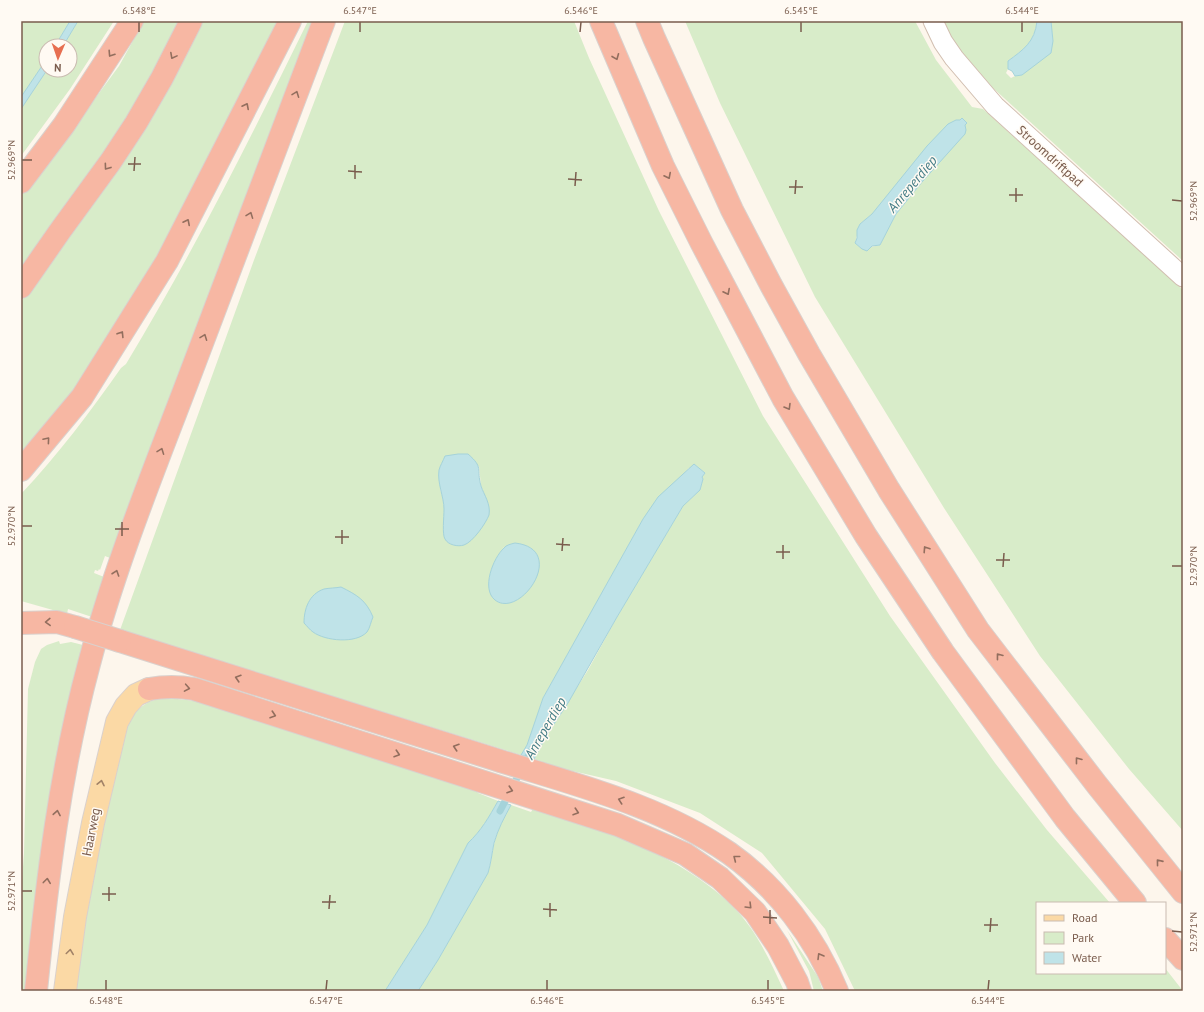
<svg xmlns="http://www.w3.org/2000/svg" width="1204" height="1012" viewBox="0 0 1204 1012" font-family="'PT Sans',sans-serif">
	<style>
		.green { fill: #d8ecc9; fill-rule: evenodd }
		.water { fill: #bfe3e8; stroke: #a5d3da }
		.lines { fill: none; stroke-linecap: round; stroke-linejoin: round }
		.stream { stroke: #a5d3da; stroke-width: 7 }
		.street-casing { stroke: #d1beb0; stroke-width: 21 }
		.primary-casing { stroke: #dad1cd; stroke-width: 24 }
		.highway-casing { stroke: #dad1cd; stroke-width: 24 }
		.street { stroke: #fff; stroke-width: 19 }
		.primary { stroke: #fbd9a5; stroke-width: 22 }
		.highway { stroke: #f7b7a3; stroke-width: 22 }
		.highway-bridge-casing { stroke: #dad1cd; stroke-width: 24; stroke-linecap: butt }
		.highway-bridge { stroke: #f7b7a3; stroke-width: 22 }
		.oneway { stroke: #936e5e }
		.oneway2 { stroke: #a18267 }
		.ticks { fill: none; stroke: #7a5c4d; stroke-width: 1.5 }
		.labels { text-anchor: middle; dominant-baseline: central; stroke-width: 3; stroke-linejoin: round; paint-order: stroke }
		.street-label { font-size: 13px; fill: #7a5c4d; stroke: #fffaf3 }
		.water-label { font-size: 14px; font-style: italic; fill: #437c86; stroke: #fffaf3 }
		.neatline { fill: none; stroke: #7a5c4d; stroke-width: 1.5 }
		.ticks-label { font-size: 10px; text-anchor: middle; fill: #7a5c4d }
	</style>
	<rect width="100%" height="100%" fill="#fdf6ec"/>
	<!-- green -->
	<g class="green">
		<polygon points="21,21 70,21 55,46 46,46 46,60 21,97"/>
		<polygon points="78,21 114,21 70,89 21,156 21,109 47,70 70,70 70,46 63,46"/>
		<polygon points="144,21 183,21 138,103 21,275 21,194 72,130 119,66"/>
		<polygon points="199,21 281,21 172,234 125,315 71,396 21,457 21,302 80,222"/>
		<path d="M 308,21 L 316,21 L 110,558 L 105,556 L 100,570 L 99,569 L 98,571 L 95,570 L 94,573 L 104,577 L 92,617 L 68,609 L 67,614 L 21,601 L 21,494 C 58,455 90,412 121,368 L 126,364 C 193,253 251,137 308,21 Z"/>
		<path d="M 345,21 L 574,21 L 589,58 L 659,211 L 763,416 L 890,616 L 995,763 L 1047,830 L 1110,903 L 1037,903 L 1037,973 L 1165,973 L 1165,968 L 1183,991 L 855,991 L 825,929 L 762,853 L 700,813 L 616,781 L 555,767 L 534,759 L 548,733 L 588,670 L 617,617 L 683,506 L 700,490 L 703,479 L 702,477 L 705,473 L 694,464 L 690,469 L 689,468 L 643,519 L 543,698 L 527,745 L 521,755 L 120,630 L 254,260 ZM 479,466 L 481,486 L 484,494 L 443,530 C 446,516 445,503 440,489 ZM 504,547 L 490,593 C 488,573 493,563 504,547 Z"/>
		<path d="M 685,21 L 915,21 L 936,60 L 972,107 L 983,109 L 1183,290 L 1183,831 L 1129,769 L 1040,656 L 944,508 L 815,297 L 720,103 ZM 962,118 L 922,182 L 896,214 L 880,245 L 862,249 L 855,243 L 860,224 L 872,214 L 900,181 Z"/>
		<path d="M 944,21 L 1037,21 C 1035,42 1023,50 1008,61 L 1008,69 L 1006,73 L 1011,78 L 1015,76 L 1022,75 L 1053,41 L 1051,21 L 1183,21 L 1183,261 L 993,88 L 955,44 Z"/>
		<polygon points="59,641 60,644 71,642 83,645 68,703 54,771 57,772 29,991 21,991 21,894 24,853 28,689 35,662 41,649 47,645"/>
		<path d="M 168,698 L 205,702 L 476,790 L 478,793 L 498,801 C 489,817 481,831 468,843 L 427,925 L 385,991 L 75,991 L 92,873 L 123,732 C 135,711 143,699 168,698 Z"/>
		<path d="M 511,805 L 531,812 L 534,807 C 597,829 655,845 709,886 C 725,898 739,911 750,927 C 764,947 774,969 784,991 L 418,991 L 438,960 L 488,873 C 492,861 492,849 496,837 C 499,825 505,816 511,805 Z"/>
		<polygon points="787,930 818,977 823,991 814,991 809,971"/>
	</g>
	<!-- water -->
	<g class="water">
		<polygon points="70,21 78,21 63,46 55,46"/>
		<path d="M 1037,21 L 1051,21 L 1053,41 L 1051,53 L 1022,75 L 1015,76 L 1012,71 L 1008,69 L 1008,61 C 1023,50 1035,42 1037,21 Z"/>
		<polygon points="46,60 46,70 47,70 21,109 21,97"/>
		<polygon points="962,118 967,123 965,125 966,130 965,134 922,182 896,214 880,245 872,246 867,251 862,249 855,243 857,238 857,230 860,224 872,214 927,146 948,124 956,120 960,120"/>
		<path d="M 458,454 L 468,454 C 484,468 476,468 481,486 C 484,495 491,504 489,515 C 486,523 473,542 464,545 C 458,547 448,545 445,539 C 442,535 444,517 444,509 C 444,497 437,483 439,470 C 440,466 443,461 445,456 Z"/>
		<polygon points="694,464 705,473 702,477 703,479 700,490 683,506 617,617 568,703 548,733 534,759 521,755 527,745 543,698 643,519 658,497"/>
		<path d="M 515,543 C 569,549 520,620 495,600 C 481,589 493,558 504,548 C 506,545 511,544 515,543 Z"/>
		<path d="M 341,587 C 357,595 366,600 373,617 C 371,621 370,628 367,632 C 356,644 325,641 313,632 C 310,630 307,626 304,623 C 304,609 309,594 324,589 C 329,588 336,588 341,587 Z"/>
		<path d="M 498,801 L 511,805 C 504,818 498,829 494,843 C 492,853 491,863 488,873 L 438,960 L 418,991 L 385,991 L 427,925 L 468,843 C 481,831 489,817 498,801 Z"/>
	</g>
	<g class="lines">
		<!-- stream -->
		<polyline class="stream" points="500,811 532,749"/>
		<!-- street casing -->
		<g class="street-casing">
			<polyline id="street" points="933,21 943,42 954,58 995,106 1183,277"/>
		</g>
		<!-- primary casing -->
		<g class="primary-casing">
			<polyline id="primary" points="65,991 75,917 93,823 117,722 126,706 136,695 149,689"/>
		</g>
		<!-- highway casing -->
		<g class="highway-casing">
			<g id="highway">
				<polyline points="601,21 663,166 701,242 783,398 866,536 943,652 1065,818 1135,903"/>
				<polyline points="647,21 654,38 732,210 771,285 809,354 889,490 978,630 1097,785 1183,892"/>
				<polyline points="21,182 64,125 132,21"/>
				<polyline points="21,287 60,231 111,161 136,123 162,78 191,21"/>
				<polyline points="21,470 82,397 167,261 290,21"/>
				<polyline points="21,623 57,622 75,627"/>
				<path d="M 120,641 C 244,680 368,719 491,758 C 572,784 658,804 729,853 C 777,887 815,937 837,991"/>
				<path d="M 149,689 C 165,686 178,686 194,689 L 618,825 L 685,854 L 720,878 L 755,912 L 778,946 L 797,982 L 800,991"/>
				<polyline points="1165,939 1183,959"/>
				<path d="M 36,991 C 47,881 60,771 89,664 C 115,565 154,470 190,375 C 235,257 279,139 324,21"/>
			</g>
		</g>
		<!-- street -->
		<use href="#street" class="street"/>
		<!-- primary -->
		<use href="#primary" class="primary"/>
		<!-- highway -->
		<use href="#highway" class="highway"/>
		<!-- highway-bridge casing -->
		<g class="highway-bridge-casing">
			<polyline id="highway-bridge" points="75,627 120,641"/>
		</g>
		<!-- highway-bridge -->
		<use href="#highway-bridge" class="highway-bridge"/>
	</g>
	<!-- one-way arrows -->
	<defs><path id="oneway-chevron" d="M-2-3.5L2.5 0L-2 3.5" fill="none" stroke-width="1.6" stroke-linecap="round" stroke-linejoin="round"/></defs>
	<g class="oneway">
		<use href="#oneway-chevron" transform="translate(111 54) rotate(123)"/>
		<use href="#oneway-chevron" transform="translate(173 56) rotate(118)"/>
		<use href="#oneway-chevron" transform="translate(616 57) rotate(68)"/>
		<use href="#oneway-chevron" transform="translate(296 94) rotate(-69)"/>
		<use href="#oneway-chevron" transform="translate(246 106) rotate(-63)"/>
		<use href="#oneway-chevron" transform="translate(107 167) rotate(126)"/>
		<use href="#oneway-chevron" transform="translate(668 176) rotate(63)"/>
		<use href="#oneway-chevron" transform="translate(250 215) rotate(-69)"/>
		<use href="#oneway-chevron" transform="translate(187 222) rotate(-63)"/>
		<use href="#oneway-chevron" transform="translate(727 292) rotate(63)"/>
		<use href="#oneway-chevron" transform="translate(121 334) rotate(-58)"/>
		<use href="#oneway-chevron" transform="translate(204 337) rotate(-69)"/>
		<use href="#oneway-chevron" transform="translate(788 407) rotate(59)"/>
		<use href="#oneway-chevron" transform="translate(47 440) rotate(-50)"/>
		<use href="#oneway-chevron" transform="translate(161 451) rotate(-69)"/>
		<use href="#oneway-chevron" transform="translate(926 549) rotate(-123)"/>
		<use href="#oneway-chevron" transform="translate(116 573) rotate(-71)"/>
		<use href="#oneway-chevron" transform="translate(48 622) rotate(178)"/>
		<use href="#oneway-chevron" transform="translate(999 656) rotate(-128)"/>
		<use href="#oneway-chevron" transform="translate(238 678) rotate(-163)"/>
		<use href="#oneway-chevron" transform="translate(187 688) rotate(10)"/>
		<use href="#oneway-chevron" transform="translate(273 715) rotate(18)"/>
		<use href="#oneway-chevron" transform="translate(456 747) rotate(-162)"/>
		<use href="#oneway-chevron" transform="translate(397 754) rotate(18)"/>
		<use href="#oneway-chevron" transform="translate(1078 760) rotate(-128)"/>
		<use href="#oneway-chevron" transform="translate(510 790) rotate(18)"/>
		<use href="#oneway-chevron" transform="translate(621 800) rotate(-161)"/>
		<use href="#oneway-chevron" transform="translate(576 812) rotate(18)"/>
		<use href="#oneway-chevron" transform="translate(57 813) rotate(-80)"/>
		<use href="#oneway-chevron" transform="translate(736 858) rotate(-142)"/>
		<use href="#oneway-chevron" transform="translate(1159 862) rotate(-129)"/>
		<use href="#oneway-chevron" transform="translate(47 881) rotate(-83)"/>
		<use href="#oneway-chevron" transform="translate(749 906) rotate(45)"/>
		<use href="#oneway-chevron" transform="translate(820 956) rotate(-121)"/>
	</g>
	<g class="oneway2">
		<use href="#oneway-chevron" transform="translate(101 783) rotate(-78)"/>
		<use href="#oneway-chevron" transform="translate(70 952) rotate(-82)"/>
	</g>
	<!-- ticks -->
	<path class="ticks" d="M 139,32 L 139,22M 360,32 L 360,22M 580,32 L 581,22M 801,32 L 801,22M 1022,32 L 1022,22M 22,160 L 32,160M 128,164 L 141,164M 134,171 L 135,157M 348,171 L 362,172M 355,179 L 355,165M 568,179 L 582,180M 575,186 L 576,172M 789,187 L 803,187M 795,194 L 796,180M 1009,195 L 1023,195M 1172,200 L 1182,201M 1016,202 L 1016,188M 22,526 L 32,526M 115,529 L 129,529M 122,536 L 122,522M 335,537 L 349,537M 342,544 L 342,530M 556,544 L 570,545M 562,551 L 563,538M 776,552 L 790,552M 783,559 L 783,545M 996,560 L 1010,560M 1172,566 L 1182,566M 1003,567 L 1004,553M 22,891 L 32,891M 102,894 L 116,894M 109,901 L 109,887M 322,902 L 336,902M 329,909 L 330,895M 543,909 L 557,910M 550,917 L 550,903M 763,917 L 777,918M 770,924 L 770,910M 984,925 L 998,925M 1172,931 L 1182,932M 990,932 L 991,918M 106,990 L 106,980M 326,990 L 327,980M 547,990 L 547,980M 768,990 L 768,980M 988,990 L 989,980"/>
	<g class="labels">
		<!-- street labels -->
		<g class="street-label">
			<text transform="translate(1050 156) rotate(42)">Stroomdriftpad</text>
			<text transform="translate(91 832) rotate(-79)">Haarweg</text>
		</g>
		<!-- water labels -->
		<g class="water-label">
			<text transform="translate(912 184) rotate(-50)">Anreperdiep</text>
			<text transform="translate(545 728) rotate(-60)">Anreperdiep</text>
		</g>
	</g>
	<!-- border -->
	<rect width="1204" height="1012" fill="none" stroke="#fffaf3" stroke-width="44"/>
	<!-- legend -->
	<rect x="1036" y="902" width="130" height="72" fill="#fffaf3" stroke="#cabbb1"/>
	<rect x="1044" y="915" width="20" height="6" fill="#fbd9a5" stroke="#cabbb1"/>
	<text x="1072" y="922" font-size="12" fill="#7a5c4d">Road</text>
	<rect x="1044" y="932" width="20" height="12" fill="#d8ecc9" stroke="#cabbb1"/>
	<text x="1072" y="942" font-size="12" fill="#7a5c4d">Park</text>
	<rect x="1044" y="952" width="20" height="12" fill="#bfe3e8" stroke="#cabbb1"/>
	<text x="1072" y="962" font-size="12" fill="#7a5c4d">Water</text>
	<!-- north arrow -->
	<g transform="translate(58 58) rotate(182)"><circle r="19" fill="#fffaf3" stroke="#cabbb1"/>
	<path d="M0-3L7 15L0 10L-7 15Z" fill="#e76f51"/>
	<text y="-6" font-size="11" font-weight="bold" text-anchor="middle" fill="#7a5c4d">N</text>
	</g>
	<rect x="22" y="22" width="1160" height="968" class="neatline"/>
	<g class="ticks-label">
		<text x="139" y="14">6.548°E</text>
		<text x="360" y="14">6.547°E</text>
		<text x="581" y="14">6.546°E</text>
		<text x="801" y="14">6.545°E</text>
		<text x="1022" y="14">6.544°E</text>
		<text transform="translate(11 160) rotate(-90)" y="4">52.969°N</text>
		<text transform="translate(1193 201) rotate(-90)" y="4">52.969°N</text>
		<text transform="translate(11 526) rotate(-90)" y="4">52.970°N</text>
		<text transform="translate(1193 566) rotate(-90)" y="4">52.970°N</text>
		<text transform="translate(11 891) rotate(-90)" y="4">52.971°N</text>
		<text transform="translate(1193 932) rotate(-90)" y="4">52.971°N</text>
		<text x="106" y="1004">6.548°E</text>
		<text x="326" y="1004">6.547°E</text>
		<text x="547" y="1004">6.546°E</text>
		<text x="768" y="1004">6.545°E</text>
		<text x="988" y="1004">6.544°E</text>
	</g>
</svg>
